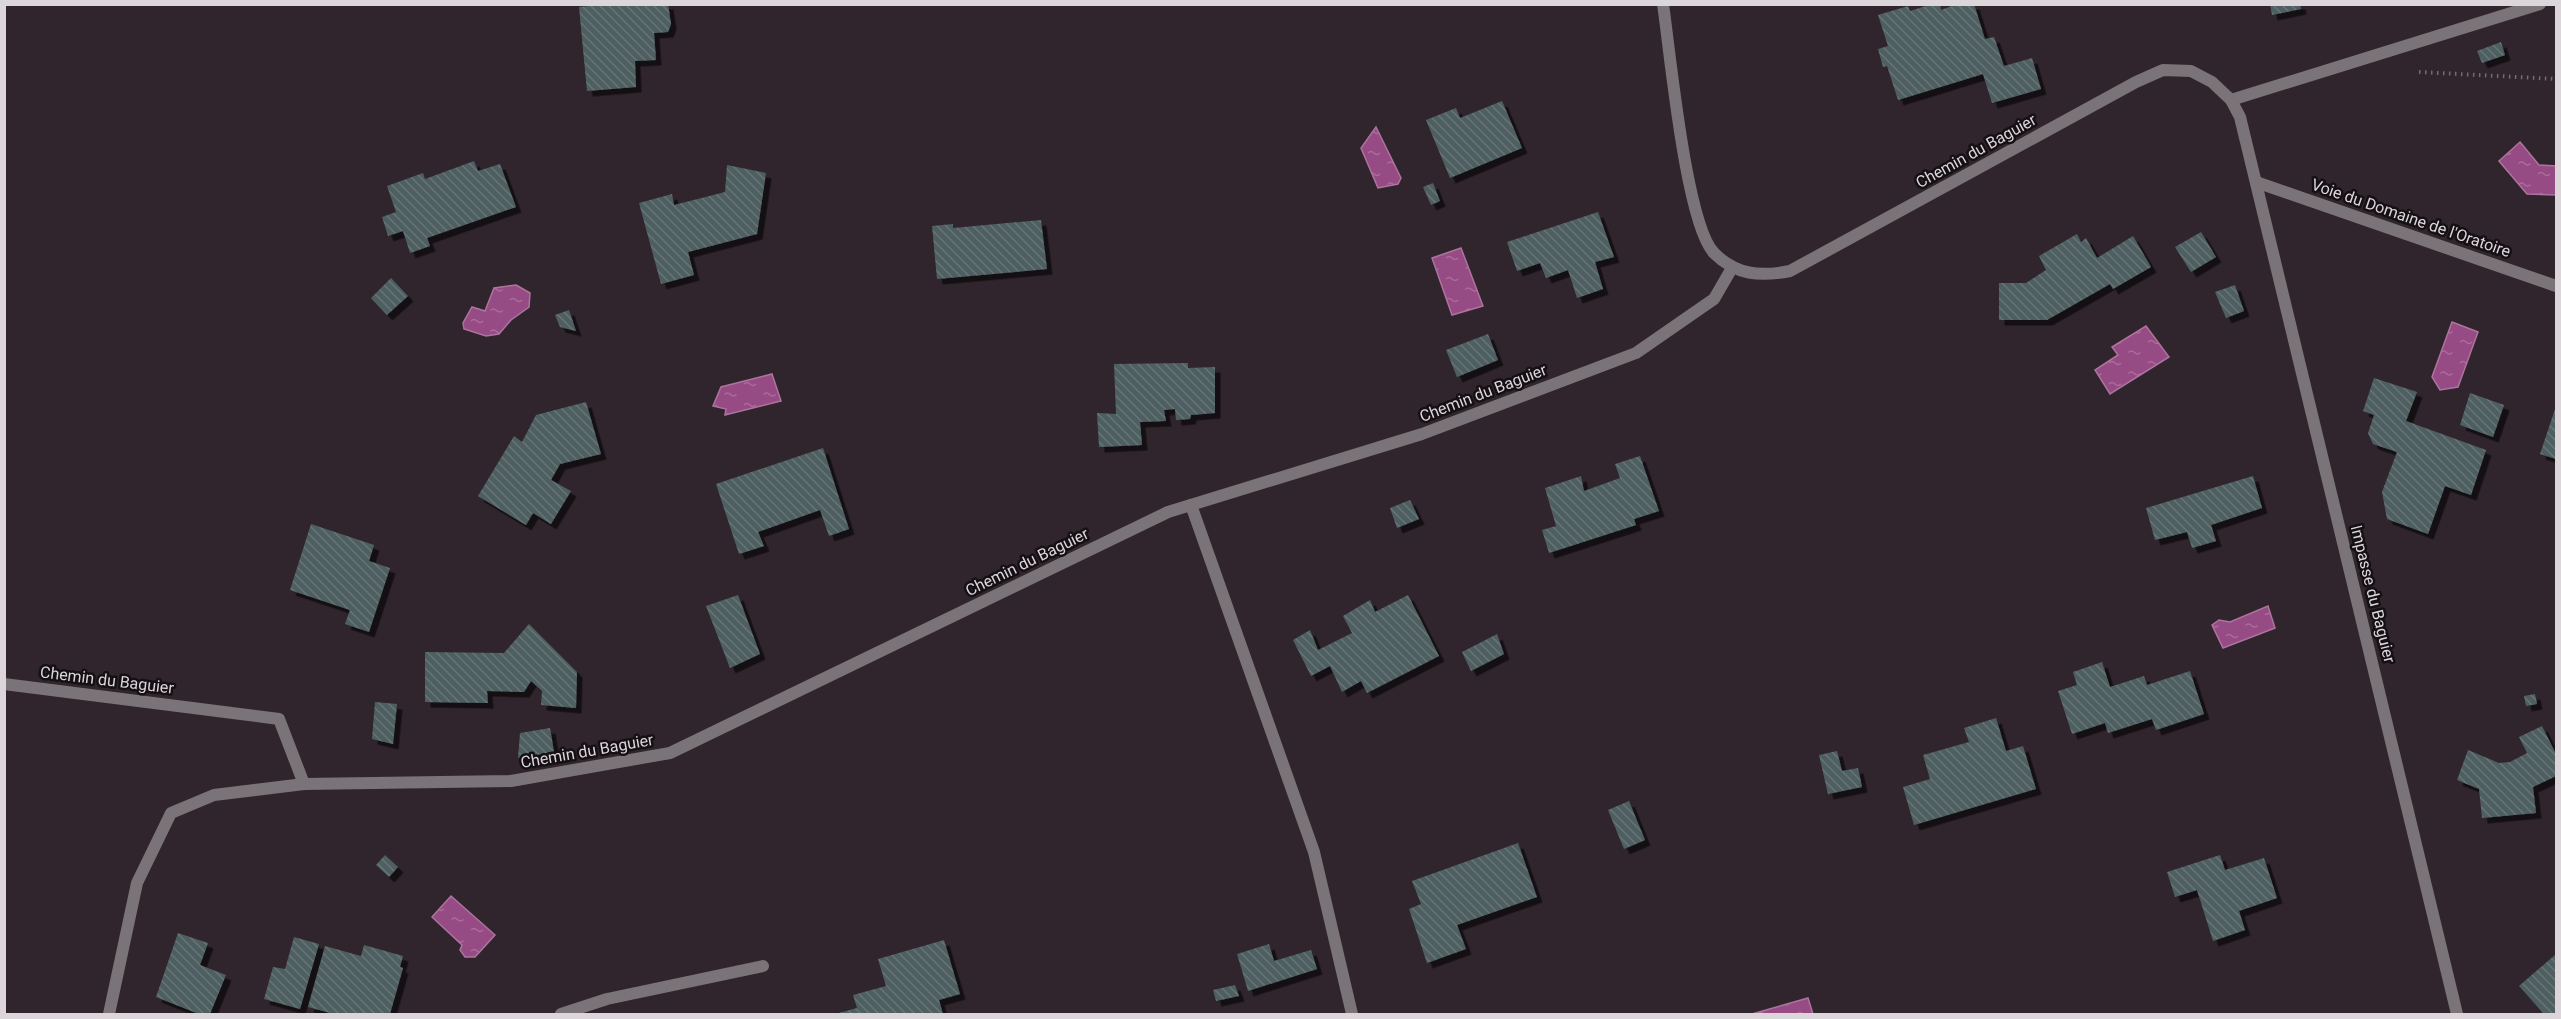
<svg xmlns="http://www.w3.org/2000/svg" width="2561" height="1019" viewBox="0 0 2561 1019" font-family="Roboto,sans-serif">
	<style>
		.water { fill: url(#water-ripples); stroke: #ac749e; stroke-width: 1.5 }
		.building { fill: url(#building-back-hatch); filter: url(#shadow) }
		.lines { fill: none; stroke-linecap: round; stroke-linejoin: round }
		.path { stroke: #756b72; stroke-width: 4; stroke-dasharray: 1.5 4.5; stroke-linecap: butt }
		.street { stroke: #7a7478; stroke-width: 12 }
		.labels { text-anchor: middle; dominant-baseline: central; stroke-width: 5; stroke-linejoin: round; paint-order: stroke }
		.street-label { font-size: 16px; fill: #dcd5da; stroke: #151014 }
	</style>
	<defs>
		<pattern id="water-ripples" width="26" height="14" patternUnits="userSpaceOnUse" patternTransform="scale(1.5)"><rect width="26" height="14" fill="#974b84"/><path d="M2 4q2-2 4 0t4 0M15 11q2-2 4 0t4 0" fill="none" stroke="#aa6c9a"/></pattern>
		<pattern id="building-back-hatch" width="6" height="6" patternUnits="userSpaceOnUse" patternTransform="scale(1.5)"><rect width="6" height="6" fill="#4e5f60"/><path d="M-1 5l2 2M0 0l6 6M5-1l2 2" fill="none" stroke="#677576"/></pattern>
		<filter id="shadow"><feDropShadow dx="5.5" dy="5.5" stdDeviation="0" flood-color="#0009"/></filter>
	</defs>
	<rect width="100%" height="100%" fill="#30252d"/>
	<!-- water -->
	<g class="water">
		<polygon points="1376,127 1401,178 1398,184 1378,188 1361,148"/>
		<polygon points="2520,142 2539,165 2556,166 2556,195 2527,194 2499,161"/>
		<polygon points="1461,248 1483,306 1452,315 1432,258"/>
		<polygon points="516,285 530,293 529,307 511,320 499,334 486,336 464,329 463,323 472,307 485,311 494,288"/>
		<polygon points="2452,322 2478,332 2458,387 2440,390 2432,377"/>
		<polygon points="2146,326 2169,357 2110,394 2095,370 2118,355 2112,347"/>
		<polygon points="772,374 781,401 725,415 726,409 713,406 721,387"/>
		<polygon points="2268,606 2275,628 2223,648 2212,625 2219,620 2230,622"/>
		<polygon points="451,896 495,935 475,957 465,957 460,950 462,945 432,917"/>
		<polygon points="1808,998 1813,1014 1752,1014"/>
	</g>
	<!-- building -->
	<g class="building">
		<polygon points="607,4 668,4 671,24 668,32 654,33 656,60 635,61 636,87 587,91 579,7"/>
		<polygon points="1932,4 1940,4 1941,10 1957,4 1974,4 1985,39 1994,37 2004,66 2032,58 2041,89 1992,103 1983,74 1898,100 1887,66 1883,67 1878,49 1888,46 1878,15 1908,6 1910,11"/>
		<polygon points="2270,4 2300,4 2301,9 2272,15"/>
		<polygon points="2501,42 2505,55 2482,63 2477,51"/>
		<polygon points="1502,101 1522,148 1450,178 1426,120 1456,108 1460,118"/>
		<polygon points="474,161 478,171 500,164 516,207 427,238 430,246 410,253 403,231 388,236 382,217 396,212 387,186 423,173 425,179"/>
		<polygon points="727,165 766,173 757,234 688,252 694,275 661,284 639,203 672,194 674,205 725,192"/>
		<polygon points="1433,183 1440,201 1431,205 1423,187"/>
		<polygon points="1598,212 1614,257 1595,262 1603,289 1577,298 1568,270 1546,278 1540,263 1517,271 1507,242"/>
		<polygon points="1041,220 1047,269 937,279 932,226 953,224 953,228"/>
		<polygon points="2201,232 2216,257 2191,272 2175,247"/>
		<polygon points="2077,234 2081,242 2086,238 2097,258 2133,236 2151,267 2113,289 2110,284 2047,320 1999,320 1999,283 2026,283 2046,270 2039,256"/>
		<polygon points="391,278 408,296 387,315 371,298"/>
		<polygon points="2235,285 2244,311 2226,318 2215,292"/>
		<polygon points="569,310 576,331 560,327 555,315"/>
		<polygon points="1488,334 1498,360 1457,377 1446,350"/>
		<polygon points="1188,363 1188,368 1215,367 1215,413 1191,415 1190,419 1176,420 1175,409 1164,410 1166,421 1140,422 1142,445 1099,447 1097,413 1116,414 1114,364"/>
		<polygon points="2374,378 2417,392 2406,421 2486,450 2471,495 2445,486 2428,534 2387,519 2382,492 2397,452 2373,444 2368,433 2374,415 2363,411"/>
		<polygon points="2470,393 2504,405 2493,437 2460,425"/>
		<polygon points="586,402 601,454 560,464 551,480 571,491 551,524 533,513 526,525 478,496 514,436 522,442 536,415"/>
		<polygon points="2556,406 2556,459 2540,454"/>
		<polygon points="823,448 849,529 829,536 820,510 758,532 764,546 739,554 716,484"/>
		<polygon points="1640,456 1659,511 1634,519 1636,525 1549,553 1542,530 1556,526 1545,488 1581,476 1584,491 1620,478 1615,464"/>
		<polygon points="2253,476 2262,508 2211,525 2216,541 2192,548 2187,532 2155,540 2146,508"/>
		<polygon points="1410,500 1419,519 1397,528 1390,508"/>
		<polygon points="311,524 374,545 369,561 390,568 369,632 345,624 350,610 290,590"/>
		<polygon points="738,595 760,654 730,668 706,606"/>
		<polygon points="1408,595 1439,656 1367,693 1361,681 1342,692 1330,666 1311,676 1293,640 1310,630 1318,650 1352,633 1343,616 1370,600 1375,612"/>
		<polygon points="529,624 577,672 576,708 541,705 542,691 531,681 524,692 487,691 488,703 425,702 425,652 504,653"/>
		<polygon points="1497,634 1504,654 1471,671 1462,652"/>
		<polygon points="2102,662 2110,687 2144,676 2147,685 2190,671 2204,714 2156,730 2152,719 2108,733 2105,723 2072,734 2058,691 2077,685 2073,672"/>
		<polygon points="2535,694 2537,704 2526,706 2524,696"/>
		<polygon points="375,702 397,704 393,744 372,739"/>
		<polygon points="1996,718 2006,751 2023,746 2036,789 1914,825 1903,787 1930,779 1923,755 1969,742 1964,728"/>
		<polygon points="2542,726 2556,754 2556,776 2533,787 2536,813 2482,818 2479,789 2457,780 2468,750 2499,763 2510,762 2527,753 2519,737"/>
		<polygon points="550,728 554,752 518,758 520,733"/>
		<polygon points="1837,751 1842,771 1858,768 1862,787 1828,794 1819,755"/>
		<polygon points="1629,801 1645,840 1624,849 1608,810"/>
		<polygon points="1518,843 1537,897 1457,925 1466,949 1427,963 1409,909 1421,904 1412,881"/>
		<polygon points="385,855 398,867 389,877 376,865"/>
		<polygon points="2220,855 2225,870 2264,858 2277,898 2239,911 2245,930 2213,941 2197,890 2175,897 2167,872"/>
		<polygon points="178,933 208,943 200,965 226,975 210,1014 199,1014 156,997"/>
		<polygon points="294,937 319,944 300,1009 264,999 273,967 285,969"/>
		<polygon points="944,940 960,994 939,1000 943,1014 835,1014 857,1008 853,995 886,986 878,959"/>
		<polygon points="1269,944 1274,961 1311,950 1317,969 1248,991 1237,954"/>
		<polygon points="364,945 403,956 400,967 403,968 390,1014 334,1014 308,1007 325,946 361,956"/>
		<polygon points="2556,954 2556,1014 2544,1014 2519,986"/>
		<polygon points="1235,985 1239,996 1216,1001 1213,990"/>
	</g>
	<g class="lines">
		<!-- path -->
		<polyline class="path" points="2419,72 2556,79"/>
		<!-- street -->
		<g class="street">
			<path d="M 1663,4 C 1670,52 1686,224 1714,253 C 1736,275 1760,277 1790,271 L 2136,82 L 2163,70 L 2191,71 L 2212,82 L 2231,100 L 2240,117 L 2457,1014"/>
			<polyline points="2231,100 2540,4"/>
			<polyline points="2256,182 2556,286"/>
			<polyline points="1191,505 1314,852 1352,1014"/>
			<polyline points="4,684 279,719 304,784"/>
			<polyline points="109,1014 137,883 171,813 214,795 304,784 511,781 670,753 1168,512 1422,434 1636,353 1714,299 1732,268"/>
			<polyline points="561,1014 607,999 763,966"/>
		</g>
	</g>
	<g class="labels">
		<!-- street labels -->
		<g class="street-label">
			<text transform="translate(1976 151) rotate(-29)">Chemin du Baguier</text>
			<text transform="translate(2411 218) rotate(19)">Voie du Domaine de l'Oratoire</text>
			<text transform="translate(1483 393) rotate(-21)">Chemin du Baguier</text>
			<text transform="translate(1027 562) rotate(-26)">Chemin du Baguier</text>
			<text transform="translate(2373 594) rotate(76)">Impasse du Baguier</text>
			<text transform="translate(107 680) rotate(7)">Chemin du Baguier</text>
			<text transform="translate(587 751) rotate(-10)">Chemin du Baguier</text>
		</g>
	</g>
	<!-- border -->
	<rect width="2561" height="1019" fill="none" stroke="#dcd5da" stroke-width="12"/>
</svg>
